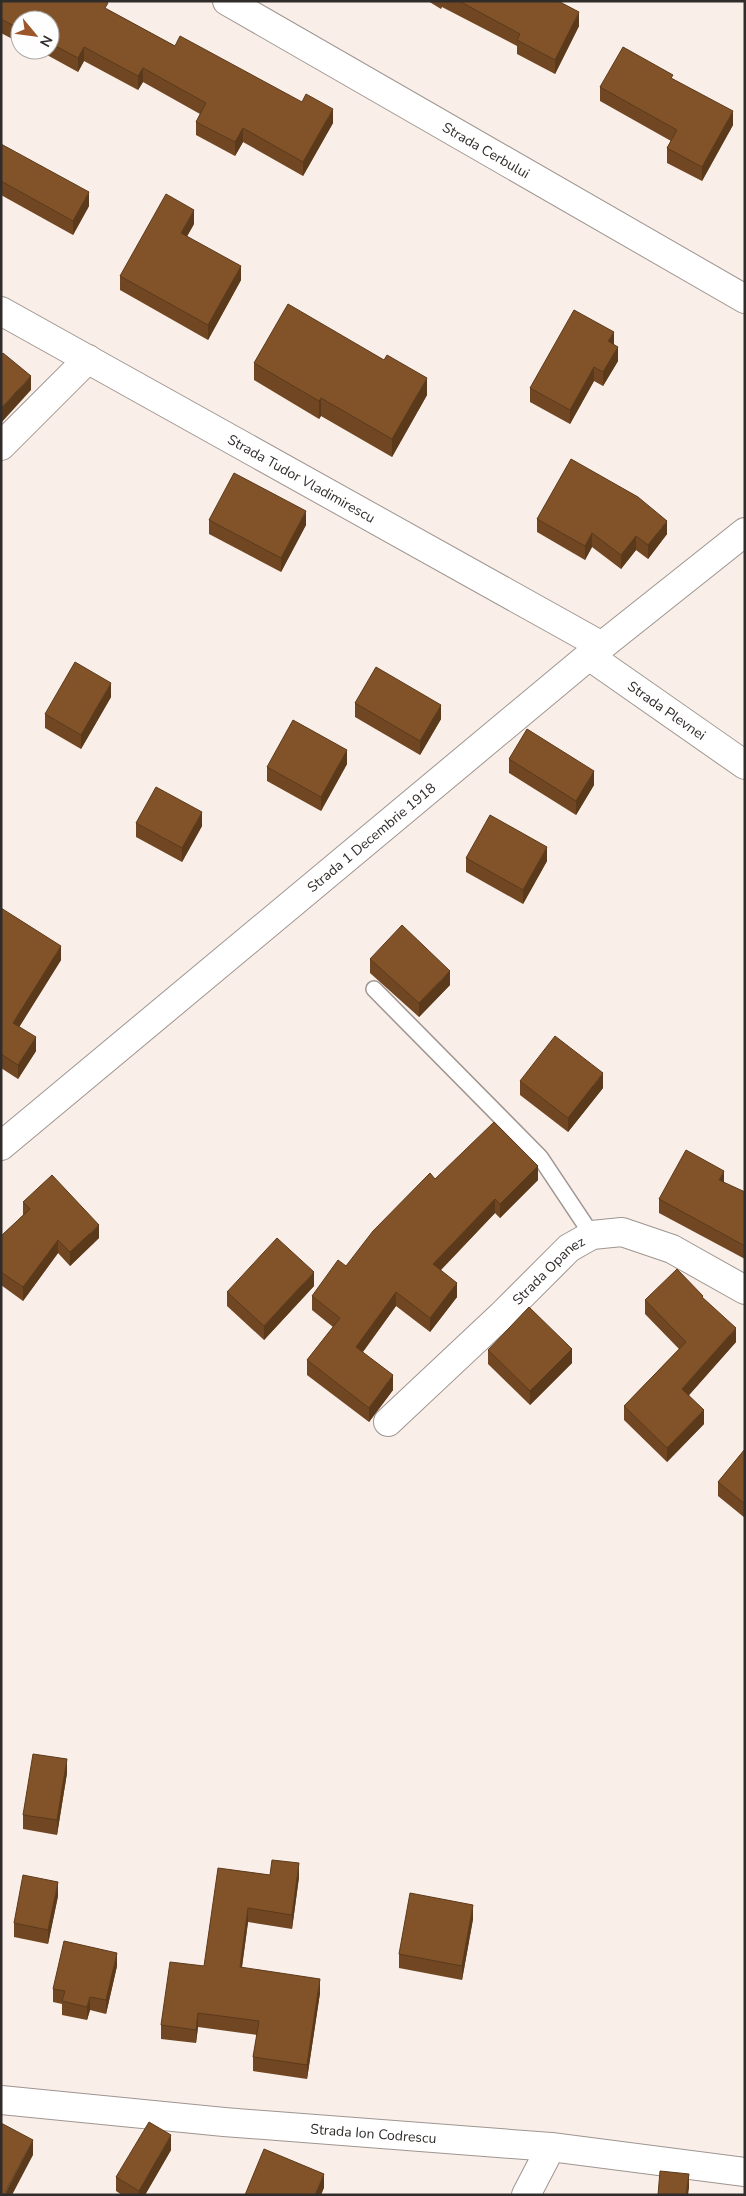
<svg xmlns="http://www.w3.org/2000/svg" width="746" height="2196" viewBox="0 0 746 2196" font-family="'Nunito Sans',sans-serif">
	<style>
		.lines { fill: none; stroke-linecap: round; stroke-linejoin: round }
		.service-casing { stroke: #9f9590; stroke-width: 18 }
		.minor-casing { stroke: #9f9590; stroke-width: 30 }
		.tertiary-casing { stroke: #9f9590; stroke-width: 30 }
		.secondary-casing { stroke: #9f9590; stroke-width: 30 }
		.service { stroke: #fff; stroke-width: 15 }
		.minor { stroke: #fff; stroke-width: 28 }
		.tertiary { stroke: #fff; stroke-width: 28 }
		.secondary { stroke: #fff; stroke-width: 28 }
		.wall { fill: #704722 }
		.shaded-wall { fill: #5b3a1c }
		.building { fill: #825328; stroke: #5b3a1c }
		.labels { text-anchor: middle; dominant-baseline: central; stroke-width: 5; stroke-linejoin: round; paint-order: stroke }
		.street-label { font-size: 14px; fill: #302c2a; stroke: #fefefe }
	</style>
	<rect width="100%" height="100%" fill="#f9eee8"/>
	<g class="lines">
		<!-- service casing -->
		<g class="service-casing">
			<polyline id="service" points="374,989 540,1157 592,1235"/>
		</g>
		<!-- minor casing -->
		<g class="minor-casing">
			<g id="minor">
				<path id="s1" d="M 1,311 L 602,646"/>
				<polyline points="1,446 88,359"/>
				<path id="s2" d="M 589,656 L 745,765"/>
				<path id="s3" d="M 388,1422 L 502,1315 L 569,1248 L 592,1235 L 622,1232 L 672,1249 L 745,1290"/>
				<polyline points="526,2195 551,2147"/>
			</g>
		</g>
		<!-- tertiary casing -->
		<g class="tertiary-casing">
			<g id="tertiary">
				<path id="s4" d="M 227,1 L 745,299"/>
			</g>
		</g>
		<!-- secondary casing -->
		<g class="secondary-casing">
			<g id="secondary">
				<path id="s5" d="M 1,1146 L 589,656 L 745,532"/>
				<path id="s6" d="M 1,2100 L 224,2122 L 551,2147 L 745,2172"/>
			</g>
		</g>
		<!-- service -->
		<use href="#service" class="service"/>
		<!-- minor -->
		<use href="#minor" class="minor"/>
		<!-- tertiary -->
		<use href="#tertiary" class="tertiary"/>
		<!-- secondary -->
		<use href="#secondary" class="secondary"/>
	</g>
	<!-- wall -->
	<g class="wall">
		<polygon points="1,1 108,10 175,46 333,123 303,176 243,142 235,156 196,135 196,122 200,114 143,82 138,90 84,61 78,72 38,50 50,50 50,20 20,20 20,43 1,33"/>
		<polygon points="428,1 558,1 579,26 555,74 517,54 517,46 442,7 441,9"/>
		<polygon points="673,79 733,125 702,181 667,163 667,148 671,141 600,101 600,87"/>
		<polygon points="1,144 89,206 73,235 1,195"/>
		<polygon points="194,224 187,236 241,280 208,340 120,290 120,276"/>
		<polygon points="614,345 618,361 603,386 594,381 570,424 530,402 530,388"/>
		<polygon points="254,363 427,395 392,457 321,416 319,419 254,380"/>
		<polygon points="537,519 667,534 648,559 636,550 621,569 592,547 585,560 537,532"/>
		<polygon points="209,520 306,525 281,572 209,534"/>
		<polygon points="111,697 81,749 45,728 45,714"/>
		<polygon points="355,703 441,719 420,755 355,717"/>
		<polygon points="509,759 594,785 576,815 509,773"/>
		<polygon points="347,764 321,811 267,781 267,767"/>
		<polygon points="136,823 202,826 182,862 136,837"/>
		<polygon points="466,858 547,861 523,904 466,872"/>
		<polygon points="1,908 61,960 19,1027 36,1051 18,1079 1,1068"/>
		<polygon points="370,959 450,985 419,1017 370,973"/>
		<polygon points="520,1081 603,1088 568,1132 520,1095"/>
		<polygon points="435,1179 538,1180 500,1218 495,1213 441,1270 457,1297 430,1332 396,1306 363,1352 393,1390 369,1422 307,1375 307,1360 333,1327 312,1310 312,1296 346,1266"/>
		<polygon points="745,1192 745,1259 659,1213 659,1199"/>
		<polygon points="23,1202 99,1238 70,1266 58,1253 23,1301 1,1285 1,1236 23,1215"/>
		<polygon points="314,1286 264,1340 227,1306 227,1292"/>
		<polygon points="703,1299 736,1342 689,1395 704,1424 667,1462 624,1420 624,1406 679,1349 645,1314 645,1300"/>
		<polygon points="488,1350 572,1363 530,1405 488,1364"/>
		<polygon points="745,1449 745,1518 718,1496 718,1482"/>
		<polygon points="67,1773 57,1835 23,1829 23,1815"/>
		<polygon points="270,1875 299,1877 292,1929 248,1922 242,1967 320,1993 307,2079 253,2071 253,2057 257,2035 198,2027 196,2043 161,2039 161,2025 204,1966"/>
		<polygon points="58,1896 48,1944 14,1937 14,1923"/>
		<polygon points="473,1919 462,1980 399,1968 399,1954"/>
		<polygon points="117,1966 106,2014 90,2010 87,2020 62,2015 62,2004 53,2002 53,1989"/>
		<polygon points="171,2150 145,2195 122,2195 116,2191 116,2177"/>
	</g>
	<!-- shaded-wall -->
	<g class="shaded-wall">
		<polygon points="579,12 579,26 555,74 555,60"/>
		<polygon points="84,47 84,61 78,72 78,58"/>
		<polygon points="143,68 143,82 138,90 138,76"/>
		<polygon points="333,109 333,123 303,176 303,162"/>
		<polygon points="733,111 733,125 702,181 702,167"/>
		<polygon points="243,128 243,142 235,156 235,142"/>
		<polygon points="89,192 89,206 73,235 73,221"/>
		<polygon points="194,210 194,224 181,247 181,233"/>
		<polygon points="241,266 241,280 208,340 208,325"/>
		<polygon points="614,332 614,346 608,341"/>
		<polygon points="618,347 618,361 603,386 603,372"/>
		<polygon points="594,367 594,381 570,424 570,410"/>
		<polygon points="31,376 31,390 1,423 1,408"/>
		<polygon points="427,378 427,395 392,457 392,439"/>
		<polygon points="321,398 321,416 319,419 319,401"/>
		<polygon points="306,511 306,525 281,572 281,558"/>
		<polygon points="667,521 667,534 648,559 648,545"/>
		<polygon points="592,533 592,547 585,560 585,546"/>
		<polygon points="636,536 636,550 621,569 621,555"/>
		<polygon points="111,683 111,697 81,749 81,735"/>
		<polygon points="441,705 441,719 420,755 420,741"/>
		<polygon points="347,750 347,764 321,811 321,797"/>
		<polygon points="594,771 594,785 576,815 576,801"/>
		<polygon points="202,812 202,826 182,862 182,848"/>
		<polygon points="547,847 547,861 523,904 523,890"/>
		<polygon points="61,946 61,960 13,1037 13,1023"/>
		<polygon points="450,971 450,985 419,1017 419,1003"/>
		<polygon points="36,1037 36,1051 18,1079 18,1065"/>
		<polygon points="603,1073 603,1088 568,1132 568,1118"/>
		<polygon points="538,1166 538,1180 500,1218 500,1204"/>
		<polygon points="724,1171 724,1185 719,1180"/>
		<polygon points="495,1199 495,1213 433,1278 433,1264"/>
		<polygon points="99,1225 99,1238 70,1266 70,1252"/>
		<polygon points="58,1240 58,1253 23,1301 23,1287"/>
		<polygon points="314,1272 314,1286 264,1340 264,1326"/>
		<polygon points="457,1283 457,1297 430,1332 430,1318"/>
		<polygon points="396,1292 396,1306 356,1361 356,1347"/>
		<polygon points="736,1328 736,1342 682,1403 682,1389"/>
		<polygon points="572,1349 572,1363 530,1405 530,1391"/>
		<polygon points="393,1375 393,1390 369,1422 369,1408"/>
		<polygon points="704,1410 704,1424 667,1462 667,1448"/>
		<polygon points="67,1759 67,1773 57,1835 57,1820"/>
		<polygon points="299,1863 299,1877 292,1929 292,1915"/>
		<polygon points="58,1882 58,1896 48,1944 48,1930"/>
		<polygon points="473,1905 473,1919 462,1980 462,1966"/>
		<polygon points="248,1908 248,1922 240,1981 240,1967"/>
		<polygon points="117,1953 117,1966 106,2014 106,2000"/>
		<polygon points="320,1979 320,1993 307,2079 307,2065"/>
		<polygon points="90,1997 90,2010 87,2020 87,2007"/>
		<polygon points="198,2013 198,2027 196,2043 196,2030"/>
		<polygon points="171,2135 171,2150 145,2195 139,2195 139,2191"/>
		<polygon points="33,2140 33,2155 12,2195 4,2195"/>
		<polygon points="324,2174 324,2188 321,2195 315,2195"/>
		<polygon points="689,2174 689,2188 688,2195 686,2195"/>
	</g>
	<!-- building -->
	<g class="building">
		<polygon points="1,1 106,1 108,3 105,8 175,46 180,36 302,102 306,94 333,109 303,162 243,128 235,142 196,122 206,103 143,68 138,76 84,47 78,58 50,43 50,20 20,20 20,29 1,19"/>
		<polygon points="459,1 558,1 579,12 555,60 517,40 520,34"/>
		<polygon points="623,47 673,75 671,78 733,111 702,167 667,148 677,130 600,87"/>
		<polygon points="1,144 89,192 73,221 1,181"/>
		<polygon points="166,194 194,210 181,233 241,266 208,325 120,276"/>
		<polygon points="288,304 384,360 387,355 427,378 392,439 321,398 319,401 254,363"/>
		<polygon points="574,310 614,332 608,341 618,347 603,372 594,367 570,410 530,388"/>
		<polygon points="3,353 31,376 1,408 1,356"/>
		<polygon points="571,459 638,497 667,521 648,545 636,536 621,555 592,533 585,546 537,519"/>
		<polygon points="234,473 306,511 281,558 209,520"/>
		<polygon points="75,662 111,683 81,735 45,714"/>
		<polygon points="376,667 441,705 420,741 355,703"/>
		<polygon points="293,720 347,750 321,797 267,767"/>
		<polygon points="527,729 594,771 576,801 509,759"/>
		<polygon points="156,787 202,812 182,848 136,823"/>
		<polygon points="490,815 547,847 523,890 466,858"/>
		<polygon points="1,908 61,946 13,1023 36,1037 18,1065 1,1054"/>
		<polygon points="402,925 450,971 419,1003 370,959"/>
		<polygon points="555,1036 603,1073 568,1118 520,1081"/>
		<polygon points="494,1122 538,1166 500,1204 495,1199 433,1264 457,1283 430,1318 396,1292 356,1347 393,1375 369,1408 307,1360 340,1318 312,1296 338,1260 346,1266 373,1231 430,1173 435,1179"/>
		<polygon points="686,1150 724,1171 719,1180 745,1192 745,1246 659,1199"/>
		<polygon points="52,1175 99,1225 70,1252 58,1240 23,1287 1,1272 1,1236 30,1209 23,1202"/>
		<polygon points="277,1238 314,1272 264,1326 227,1292"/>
		<polygon points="677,1269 703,1296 702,1297 736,1328 682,1389 704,1410 667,1448 624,1406 686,1342 645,1300"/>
		<polygon points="529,1307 572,1349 530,1391 488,1350"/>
		<polygon points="745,1449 745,1504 718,1482"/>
		<polygon points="33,1754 67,1759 57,1820 23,1815"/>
		<polygon points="272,1860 299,1863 292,1915 248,1908 240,1967 320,1979 307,2065 253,2057 259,2021 198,2013 196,2030 161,2025 170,1962 204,1966 218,1868 270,1875"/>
		<polygon points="23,1875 58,1882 48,1930 14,1923"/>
		<polygon points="410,1893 473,1905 462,1966 399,1954"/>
		<polygon points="64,1941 117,1953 106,2000 90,1997 87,2007 62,2001 65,1991 53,1989"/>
		<polygon points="149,2122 171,2135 139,2191 116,2177"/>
		<polygon points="1,2123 33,2140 4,2194 1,2192"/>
		<polygon points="264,2149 324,2174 315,2195 245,2195"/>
		<polygon points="660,2171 689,2174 686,2195 658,2195"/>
	</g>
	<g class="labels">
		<!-- street labels -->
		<g class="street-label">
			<text stroke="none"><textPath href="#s4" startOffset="299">Strada Cerbului</textPath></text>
			<text stroke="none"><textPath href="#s1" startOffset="344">Strada Tudor Vladimirescu</textPath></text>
			<text stroke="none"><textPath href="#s2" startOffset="95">Strada Plevnei</textPath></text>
			<text stroke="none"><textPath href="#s5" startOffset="482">Strada 1 Decembrie 1918</textPath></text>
			<text stroke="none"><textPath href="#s3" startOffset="221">Strada Opanez</textPath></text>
			<text stroke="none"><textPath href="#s6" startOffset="374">Strada Ion Codrescu</textPath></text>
		</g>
	</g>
	<!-- border -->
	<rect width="746" height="2196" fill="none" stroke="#302c2a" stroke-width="5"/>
	<!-- north arrow -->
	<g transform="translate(35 35) rotate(119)"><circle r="24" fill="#fefefe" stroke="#acaaa9"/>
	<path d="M0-4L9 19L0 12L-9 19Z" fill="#9b562a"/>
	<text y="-8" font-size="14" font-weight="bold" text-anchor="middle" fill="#302c2a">N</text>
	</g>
</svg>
